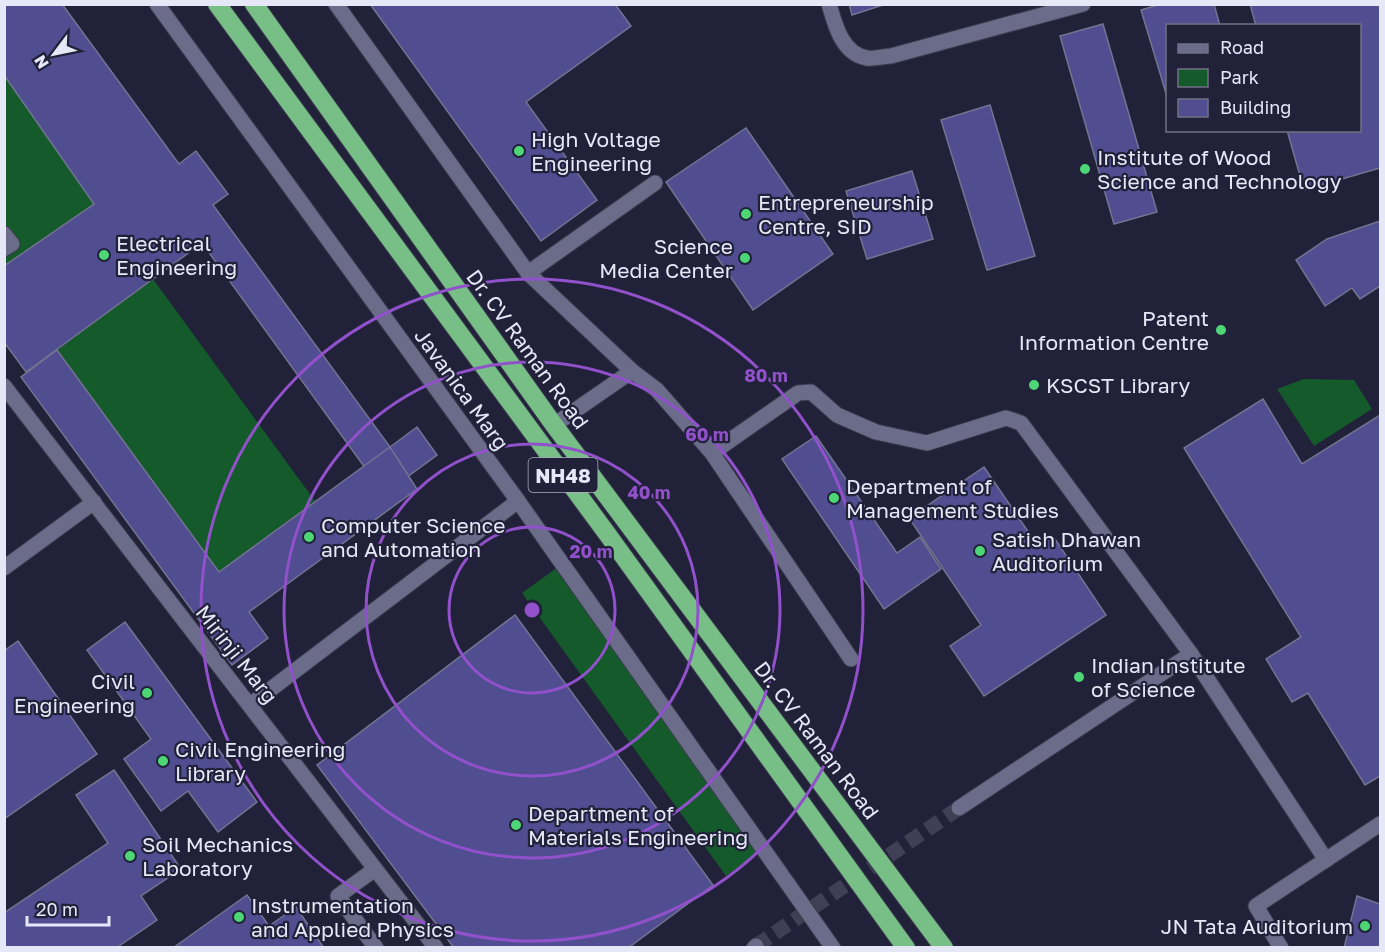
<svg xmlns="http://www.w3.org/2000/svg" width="1385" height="952" viewBox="0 0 1385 952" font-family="'Golos Text',sans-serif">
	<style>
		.green { fill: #145a2b }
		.building { fill: #504d90; stroke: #737491; stroke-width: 1.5 }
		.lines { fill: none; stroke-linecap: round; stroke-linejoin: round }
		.minor-tunnel { stroke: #3f3f56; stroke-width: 15; stroke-dasharray: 15 8; stroke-linecap: butt }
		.minor-casing { stroke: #3b3b4f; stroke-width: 17 }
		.highway-casing { stroke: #3b3b4f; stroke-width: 20 }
		.minor { stroke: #6b6c89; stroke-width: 15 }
		.highway { stroke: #77bf86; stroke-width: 18 }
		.ring { fill: none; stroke: #9051ca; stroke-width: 3 }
		.poi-dot { fill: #4dd676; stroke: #212139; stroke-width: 2 }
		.labels { text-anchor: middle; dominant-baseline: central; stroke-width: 4.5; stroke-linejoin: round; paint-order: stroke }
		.shield { fill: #212139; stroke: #abacbe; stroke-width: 1.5 }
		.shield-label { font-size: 20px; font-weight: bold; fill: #e6e7f7 }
		.poi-label { font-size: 21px; fill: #e6e7f7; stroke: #212139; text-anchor: start }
		.street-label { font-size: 21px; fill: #e6e7f7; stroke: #212139 }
		.centre { fill: #9051ca; stroke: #212139; stroke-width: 3 }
		.ring-label { font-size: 18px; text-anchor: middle; font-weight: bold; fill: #9051ca; stroke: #212139; stroke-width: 4.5; stroke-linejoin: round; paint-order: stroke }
	</style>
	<rect width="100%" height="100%" fill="#212139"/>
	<!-- green -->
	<g class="green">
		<polygon points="4,75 94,204 4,266"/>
		<polygon points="153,279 315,501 219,572 57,350"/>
		<polygon points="1304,379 1354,380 1372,409 1314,446 1277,389"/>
		<polygon points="558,567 759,852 726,876 522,593"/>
	</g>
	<!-- building -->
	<g class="building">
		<polygon points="4,4 62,4 179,164 196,151 228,194 213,205 390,447 417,427 437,455 384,494 202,243 26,372 4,342 4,266 94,204 4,75"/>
		<polygon points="370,4 615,4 631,26 526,102 597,200 541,241"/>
		<polygon points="849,4 886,4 852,15"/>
		<polygon points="1161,4 1214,4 1220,26 1168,26 1168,100 1141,10"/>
		<polygon points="1250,4 1380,4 1380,168 1304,190 1287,130 1360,130 1360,26 1256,26"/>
		<polygon points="1103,24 1157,212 1114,224 1060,36"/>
		<polygon points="990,105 1035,256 987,270 941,120"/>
		<polygon points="746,128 833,254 753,310 666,182"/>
		<polygon points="912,171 933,239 867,259 846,191"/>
		<polygon points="1380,221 1380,286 1360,299 1352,288 1325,306 1296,260 1327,239"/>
		<polygon points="57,350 219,572 390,447 417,489 249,612 268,638 232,665 21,377"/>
		<polygon points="1263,399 1302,464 1380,415 1380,776 1365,785 1308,693 1292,702 1266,659 1301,637 1184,448"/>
		<polygon points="816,436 897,553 920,537 941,569 884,609 782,459"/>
		<polygon points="984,467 1038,546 1053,536 1106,615 984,696 950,646 981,625 909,518"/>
		<polygon points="515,615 713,885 628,948 454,948 317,765"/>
		<polygon points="125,622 257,802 218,832 188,791 161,811 124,759 151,739 87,650"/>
		<polygon points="18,641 97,754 4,819 4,651"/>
		<polygon points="114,770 181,869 141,896 157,920 116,948 4,948 4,913 108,843 76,795"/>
		<polygon points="247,895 269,926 296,907 324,948 173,948"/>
		<polygon points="1357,896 1380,904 1380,948 1344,948"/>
	</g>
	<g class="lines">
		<!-- minor-tunnel -->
		<polyline class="minor-tunnel" points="756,946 959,808"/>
		<!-- minor casing -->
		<g class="minor-casing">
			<g id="minor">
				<polyline points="157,4 518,501 833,948"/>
				<polyline points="336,4 528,273 632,371 657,390 712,453 851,659"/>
				<path d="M 829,4 C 835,25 842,54 867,58 C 874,59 884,56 891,56 L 1083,4"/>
				<polyline points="4,234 12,244 4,249"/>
				<polyline points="528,273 655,183"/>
				<polyline points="4,386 436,948"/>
				<polyline points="554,425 632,371"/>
				<polyline points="712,453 798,393 811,392 837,415 876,432 927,443 1006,418 1021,423 1191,654 1326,860"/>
				<polyline points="4,568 94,502"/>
				<polyline points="250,705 518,501"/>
				<polyline points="959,808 1191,654"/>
				<polyline points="375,869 338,896 376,948"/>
				<polyline points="754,948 756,946"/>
				<polyline points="1281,948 1256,906 1380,824"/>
			</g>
		</g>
		<!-- highway casing -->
		<g class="highway-casing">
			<g id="highway">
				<polyline points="217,4 608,535 906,948"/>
				<polyline points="254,4 554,425 944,948"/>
			</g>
		</g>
		<!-- minor -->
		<use href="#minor" class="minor"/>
		<!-- highway -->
		<use href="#highway" class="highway"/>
	</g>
	<!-- distance rings -->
	<g class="ring">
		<circle cx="532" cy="610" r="83"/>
		<circle cx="532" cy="610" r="166"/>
		<circle cx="532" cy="610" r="248"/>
		<circle cx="532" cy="610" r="331"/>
	</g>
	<!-- markers -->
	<g class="poi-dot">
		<circle cx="519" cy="151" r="6"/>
		<circle cx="1085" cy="169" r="6"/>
		<circle cx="746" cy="214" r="6"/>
		<circle cx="104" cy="255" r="6"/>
		<circle cx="745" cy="258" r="6"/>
		<circle cx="1221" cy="330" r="6"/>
		<circle cx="1034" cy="385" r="6"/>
		<circle cx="834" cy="498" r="6"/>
		<circle cx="309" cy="537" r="6"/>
		<circle cx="980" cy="551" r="6"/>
		<circle cx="1079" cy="677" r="6"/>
		<circle cx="147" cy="693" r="6"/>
		<circle cx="163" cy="761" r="6"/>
		<circle cx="516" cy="825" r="6"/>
		<circle cx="130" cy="856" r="6"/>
		<circle cx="239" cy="917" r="6"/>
		<circle cx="1365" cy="926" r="6"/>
	</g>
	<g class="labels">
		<!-- shield labels -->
		<rect class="shield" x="528.5" y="458" width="69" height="34" rx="4.5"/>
		<g class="shield-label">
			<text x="563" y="475">NH48</text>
		</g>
		<!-- poi labels -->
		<g class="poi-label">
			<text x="531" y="139">High Voltage<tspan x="531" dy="24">Engineering</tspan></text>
			<text x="1097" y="157">Institute of Wood<tspan x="1097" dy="24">Science and Technology</tspan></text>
			<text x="758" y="202">Entrepreneurship<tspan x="758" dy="24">Centre, SID</tspan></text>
			<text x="116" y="243">Electrical<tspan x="116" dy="24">Engineering</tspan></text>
			<text x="733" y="246" text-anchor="end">Science<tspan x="733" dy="24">Media Center</tspan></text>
			<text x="1209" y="318" text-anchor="end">Patent<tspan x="1209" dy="24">Information Centre</tspan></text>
			<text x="1046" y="385">KSCST Library</text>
			<text x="846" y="486">Department of<tspan x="846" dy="24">Management Studies</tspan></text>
			<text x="321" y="525">Computer Science<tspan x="321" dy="24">and Automation</tspan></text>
			<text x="992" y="539">Satish Dhawan<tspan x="992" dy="24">Auditorium</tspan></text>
			<text x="1091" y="665">Indian Institute<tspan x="1091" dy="24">of Science</tspan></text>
			<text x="135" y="681" text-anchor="end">Civil<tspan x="135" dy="24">Engineering</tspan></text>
			<text x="175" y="749">Civil Engineering<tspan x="175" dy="24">Library</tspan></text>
			<text x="528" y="813">Department of<tspan x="528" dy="24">Materials Engineering</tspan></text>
			<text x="142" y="844">Soil Mechanics<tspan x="142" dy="24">Laboratory</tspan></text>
			<text x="251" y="905">Instrumentation<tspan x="251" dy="24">and Applied Physics</tspan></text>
			<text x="1353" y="926" text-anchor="end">JN Tata Auditorium</text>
		</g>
		<!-- street labels -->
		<g class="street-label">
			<text transform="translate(528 349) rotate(54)">Dr. CV Raman Road</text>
			<text transform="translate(462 389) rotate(54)">Javanica Marg</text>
			<text transform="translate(237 654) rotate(52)">Mirinji Marg</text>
			<text transform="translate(817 740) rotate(53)">Dr. CV Raman Road</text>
		</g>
	</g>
	<circle cx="532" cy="610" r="9" class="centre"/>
	<g class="ring-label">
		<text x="766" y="382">80 m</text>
		<text x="707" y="441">60 m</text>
		<text x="649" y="499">40 m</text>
		<text x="591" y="558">20 m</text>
	</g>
	<!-- border -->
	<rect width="1385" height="952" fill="none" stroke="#e6e7f7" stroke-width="12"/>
	<!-- legend -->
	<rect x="1166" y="24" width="195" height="108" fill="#212139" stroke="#707085" stroke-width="1.5"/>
	<rect x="1178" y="44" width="30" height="9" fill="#6b6c89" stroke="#707085" stroke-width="1.5"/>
	<text x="1220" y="54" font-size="18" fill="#e6e7f7">Road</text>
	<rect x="1178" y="69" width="30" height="18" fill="#145a2b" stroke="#707085" stroke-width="1.5"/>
	<text x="1220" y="84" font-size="18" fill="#e6e7f7">Park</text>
	<rect x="1178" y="99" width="30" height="18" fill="#504d90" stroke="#707085" stroke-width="1.5"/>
	<text x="1220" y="114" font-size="18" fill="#e6e7f7">Building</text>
	<!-- north arrow -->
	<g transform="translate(54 54) rotate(238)" stroke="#212139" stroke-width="4.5" paint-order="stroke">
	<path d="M0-4.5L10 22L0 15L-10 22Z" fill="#e6e7f7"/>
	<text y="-9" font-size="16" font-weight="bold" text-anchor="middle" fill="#e6e7f7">N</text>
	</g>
	<!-- scale -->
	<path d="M27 916v9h82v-9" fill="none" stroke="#e6e7f7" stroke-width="3"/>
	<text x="36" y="916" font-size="18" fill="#e6e7f7" stroke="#212139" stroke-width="4.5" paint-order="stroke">20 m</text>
</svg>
